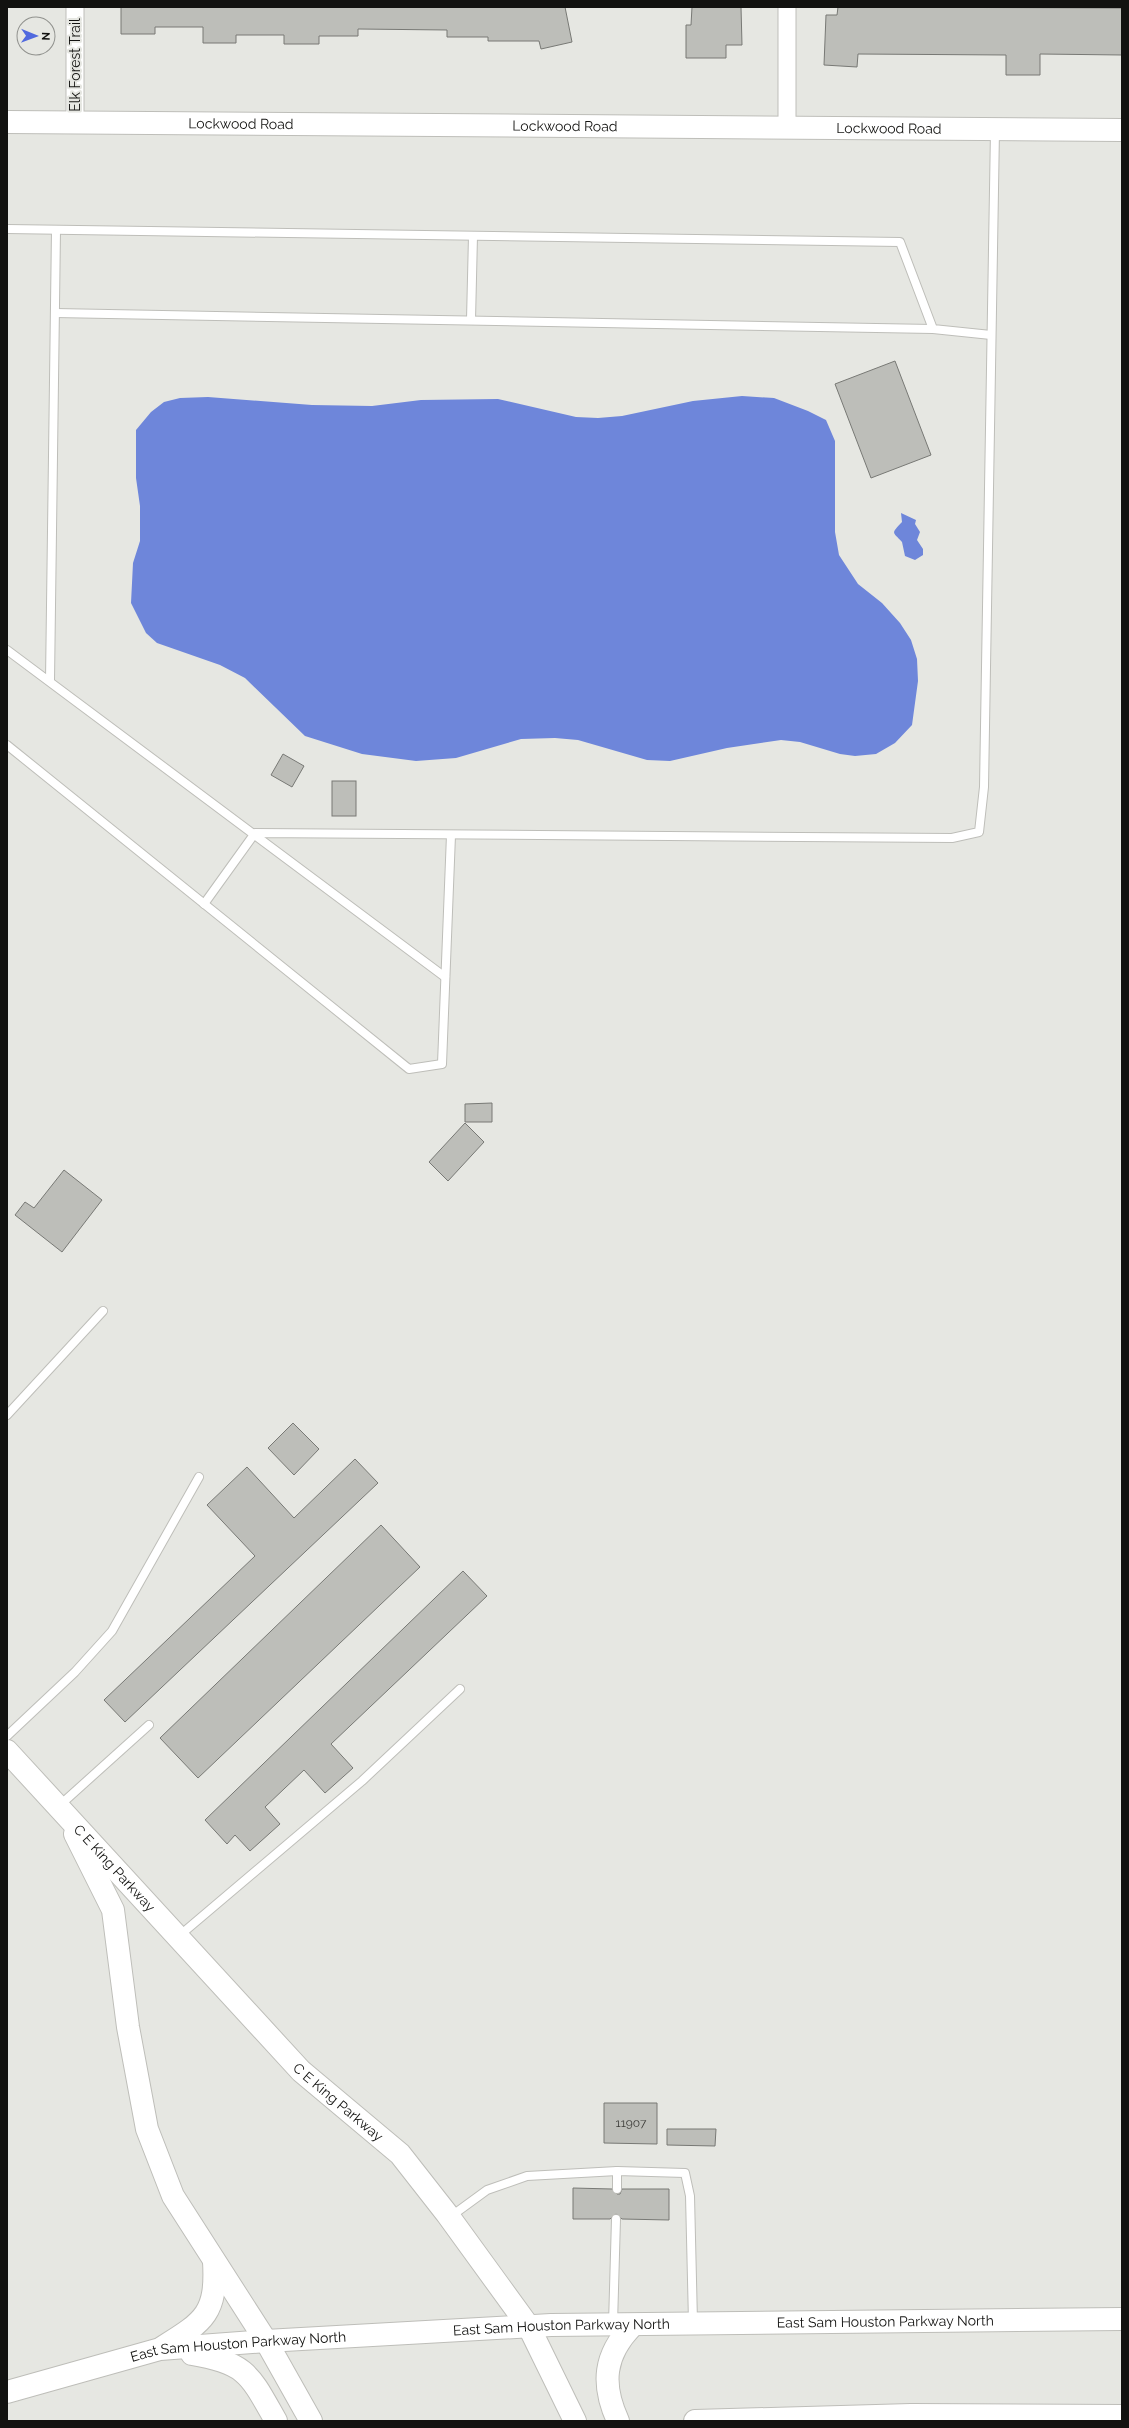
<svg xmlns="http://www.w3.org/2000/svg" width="1129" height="2428" viewBox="0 0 1129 2428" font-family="Raleway,sans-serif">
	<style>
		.water { fill: #6e86da }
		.building { fill: #bdbeb9; stroke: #787975 }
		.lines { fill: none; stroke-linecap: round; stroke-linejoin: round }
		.lane-casing { stroke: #bebeb9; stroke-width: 10 }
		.street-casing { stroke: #bebeb9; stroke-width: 19 }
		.secondary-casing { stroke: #bebeb9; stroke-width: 24 }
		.highway-casing { stroke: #bebeb9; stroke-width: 24 }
		.lane { stroke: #fff; stroke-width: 8 }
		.street { stroke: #fff; stroke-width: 17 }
		.secondary { stroke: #fff; stroke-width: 22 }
		.highway { stroke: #fff; stroke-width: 22 }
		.labels { text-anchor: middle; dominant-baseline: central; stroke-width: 4; stroke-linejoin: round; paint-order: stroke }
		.number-label { font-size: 12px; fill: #3d3d3a }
		.street-label { font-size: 14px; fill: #121210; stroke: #e6e7e2 }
	</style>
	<rect width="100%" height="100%" fill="#e6e7e2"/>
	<!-- water -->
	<g class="water">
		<polygon points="742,396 774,398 808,411 826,420 835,441 835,532 839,555 858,584 882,603 900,623 911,640 917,659 918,681 912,725 895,743 876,754 855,756 840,754 800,742 781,740 727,748 670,761 647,760 578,740 555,738 521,739 456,758 416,761 362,754 305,736 245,678 220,665 157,643 146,633 131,603 133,563 140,541 140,506 136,478 136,430 151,412 164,402 180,398 208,397 312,405 372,406 421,400 498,399 576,417 598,418 622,416 693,401"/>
		<path d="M 901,513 L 916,520 L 915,524 L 920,532 L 917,540 L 923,549 L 923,555 L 915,560 L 905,556 L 902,542 C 892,531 891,534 902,522 Z"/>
	</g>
	<!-- building -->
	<g class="building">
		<polygon points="121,7 565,7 572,42 541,49 539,41 488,41 488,37 447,37 447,30 358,29 358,36 319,36 319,44 284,44 284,35 236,35 236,43 203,43 203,27 155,27 155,34 121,34"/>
		<polygon points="692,7 741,7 742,45 726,45 726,58 686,58 686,25 691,25"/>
		<polygon points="838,7 1122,8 1122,55 1040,54 1040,75 1006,75 1006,55 858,54 857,67 824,65 826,15 837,15"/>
		<polygon points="895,361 931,455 871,478 835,384"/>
		<polygon points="283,754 304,766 292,787 271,775"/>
		<rect x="332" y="781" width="24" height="35"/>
		<polygon points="492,1103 492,1122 465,1122 465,1104"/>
		<polygon points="465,1123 484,1142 448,1181 429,1162"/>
		<polygon points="64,1170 102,1200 62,1252 15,1215 25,1202 34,1208"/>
		<polygon points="293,1423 319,1449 294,1475 268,1448"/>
		<polygon points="355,1459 378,1483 125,1722 104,1700 255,1556 207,1505 247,1467 294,1518"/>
		<polygon points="381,1525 420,1567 198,1778 160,1738"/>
		<polygon points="463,1571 487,1596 331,1744 353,1768 325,1793 304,1770 265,1807 280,1824 250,1851 235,1835 227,1844 205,1820"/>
		<polygon points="604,2103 657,2103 657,2144 604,2143"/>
		<polygon points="667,2129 716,2129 715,2146 667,2145"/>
		<polygon points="573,2188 612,2189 617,2194 620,2194 622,2189 669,2189 669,2220 622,2219 616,2214 610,2219 573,2219"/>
	</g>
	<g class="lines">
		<!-- lane casing -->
		<g class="lane-casing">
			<g id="lane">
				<polyline points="7,229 900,242 933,329 991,335"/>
				<polyline points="55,313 933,329"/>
				<polyline points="471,320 473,236"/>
				<polyline points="7,650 445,977"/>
				<polyline points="50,681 56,230"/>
				<polyline points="7,745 409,1069 442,1064 451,835"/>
				<polyline points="204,904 255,833 952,838 979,832 984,787 995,130"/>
				<polyline points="7,1415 103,1311"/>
				<polyline points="7,1736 75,1672 112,1631 199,1477"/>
				<polyline points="59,1806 149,1725"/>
				<polyline points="179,1936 362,1781 460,1689"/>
				<polyline points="617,2171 617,2189"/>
				<polyline points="450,2217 487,2190 527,2176 617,2171 685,2173 690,2196 693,2322"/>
				<polyline points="613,2324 616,2219"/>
			</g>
		</g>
		<!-- street casing -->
		<g class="street-casing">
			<g id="street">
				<polyline points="75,124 75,7"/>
				<polyline points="787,129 787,7"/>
			</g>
		</g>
		<!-- secondary casing -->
		<g class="secondary-casing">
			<g id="secondary">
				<path id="s1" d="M 7,122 L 1122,130"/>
				<path id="s2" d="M 7,1751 L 301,2071 L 400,2154 L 447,2214 L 529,2327 L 575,2421"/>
				<polyline points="75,1834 113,1910 128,2027 147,2129 173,2196 266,2341 311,2421"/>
				<path d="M 163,2347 C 205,2321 217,2313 214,2261"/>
				<path d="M 192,2354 C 247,2363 250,2375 276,2421"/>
				<path id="s3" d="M 7,2392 L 160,2349 L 266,2341 L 551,2325 L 1122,2319"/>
				<path d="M 618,2421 C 601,2384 604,2355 632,2326"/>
			</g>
		</g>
		<!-- highway casing -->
		<g class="highway-casing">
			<polyline id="highway" points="695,2421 911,2415 1122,2416"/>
		</g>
		<!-- lane -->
		<use href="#lane" class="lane"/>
		<!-- street -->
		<use href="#street" class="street"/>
		<!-- secondary -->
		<use href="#secondary" class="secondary"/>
		<!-- highway -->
		<use href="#highway" class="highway"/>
	</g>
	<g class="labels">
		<!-- number labels -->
		<g class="number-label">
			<text x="631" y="2123">11907</text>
		</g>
		<!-- street labels -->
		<g class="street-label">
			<text transform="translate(75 65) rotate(-90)">Elk Forest Trail</text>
			<text stroke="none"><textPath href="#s1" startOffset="234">Lockwood Road</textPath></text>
			<text stroke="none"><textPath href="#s1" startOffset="558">Lockwood Road</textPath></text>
			<text stroke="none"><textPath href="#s1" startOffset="882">Lockwood Road</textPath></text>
			<text stroke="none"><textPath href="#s2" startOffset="159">C E King Parkway</textPath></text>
			<text stroke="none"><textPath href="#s2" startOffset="483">C E King Parkway</textPath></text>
			<text stroke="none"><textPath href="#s3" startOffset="885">East Sam Houston Parkway North</textPath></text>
			<text stroke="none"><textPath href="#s3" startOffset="561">East Sam Houston Parkway North</textPath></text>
			<text stroke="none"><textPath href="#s3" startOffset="237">East Sam Houston Parkway North</textPath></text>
		</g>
	</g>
	<!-- border -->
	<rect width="1129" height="2428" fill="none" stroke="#121210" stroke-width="16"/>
	<!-- north arrow -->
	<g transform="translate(36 36) rotate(91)"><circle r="19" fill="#e6e7e2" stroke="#91928e"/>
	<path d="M0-3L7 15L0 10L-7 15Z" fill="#5069de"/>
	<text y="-6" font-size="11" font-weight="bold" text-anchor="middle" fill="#121210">N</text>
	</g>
</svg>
